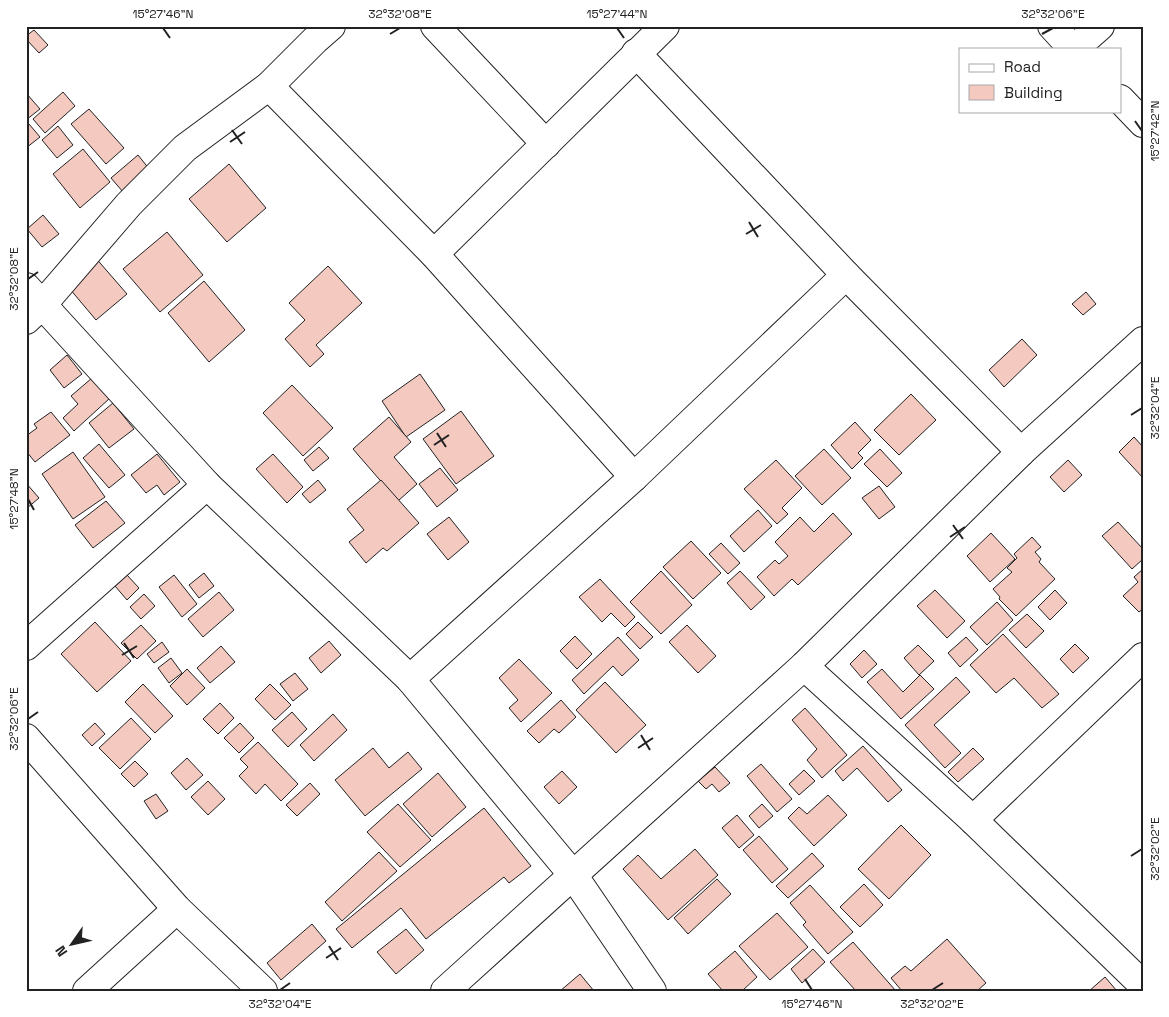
<svg xmlns="http://www.w3.org/2000/svg" width="1169" height="1017" viewBox="0 0 1169 1017" font-family="'Space Grotesk',sans-serif">
	<style>
		.building { fill: #f3c9c0; stroke: #222 }
		.lines { fill: none; stroke-linecap: round; stroke-linejoin: round }
		.minor-casing { stroke: #222; stroke-width: 30 }
		.tertiary-casing { stroke: #222; stroke-width: 30 }
		.minor { stroke: #fff; stroke-width: 28 }
		.tertiary { stroke: #fff; stroke-width: 28 }
		.ticks { fill: none; stroke: #222; stroke-width: 2 }
		.neatline { fill: none; stroke: #222; stroke-width: 2 }
		.ticks-label { font-size: 12px; text-anchor: middle; fill: #222 }
	</style>
	<rect width="100%" height="100%" fill="#fff"/>
	<!-- building -->
	<g class="building">
		<polygon points="34,30 48,45 39,53 26,39 26,36"/>
		<polygon points="63,92 75,106 45,133 33,119"/>
		<polygon points="26,93 40,109 26,120"/>
		<polygon points="89,109 124,148 106,164 71,124"/>
		<polygon points="29,124 40,137 26,148 26,127"/>
		<polygon points="58,126 73,145 57,158 42,140"/>
		<polygon points="83,149 110,182 80,208 53,174"/>
		<polygon points="138,155 150,170 123,192 111,178"/>
		<polygon points="229,164 266,208 227,242 189,199"/>
		<polygon points="43,215 59,234 42,247 27,229"/>
		<polygon points="167,232 203,275 160,312 123,269"/>
		<polygon points="94,256 127,294 96,320 64,282"/>
		<polygon points="328,266 362,303 316,345 324,354 310,367 285,339 305,320 289,303"/>
		<polygon points="204,281 245,330 209,362 168,313"/>
		<polygon points="1086,292 1096,304 1083,315 1072,304"/>
		<polygon points="1022,339 1037,355 1004,387 989,370"/>
		<polygon points="67,355 82,374 64,388 50,370"/>
		<polygon points="420,374 445,410 406,437 382,401"/>
		<polygon points="92,378 110,398 74,431 63,418 78,404 71,396"/>
		<polygon points="292,385 333,428 303,456 263,413"/>
		<polygon points="911,394 936,420 899,455 874,430"/>
		<polygon points="113,403 134,429 109,448 89,423"/>
		<polygon points="461,411 494,456 456,484 423,439"/>
		<polygon points="51,412 70,435 35,462 26,451 26,436 37,428 34,424"/>
		<polygon points="389,417 411,442 394,457 417,484 398,501 353,449"/>
		<polygon points="855,422 871,440 858,453 863,458 852,469 831,445"/>
		<polygon points="1134,437 1143,447 1143,478 1119,452"/>
		<polygon points="99,444 125,475 109,488 83,458"/>
		<polygon points="319,447 329,458 313,471 304,460"/>
		<polygon points="824,449 851,478 822,505 795,476"/>
		<polygon points="880,449 902,473 887,487 864,464"/>
		<polygon points="73,452 105,497 73,519 42,474"/>
		<polygon points="157,454 180,482 164,495 157,485 146,493 131,475"/>
		<polygon points="273,454 303,487 287,503 256,469"/>
		<polygon points="776,460 802,488 782,508 788,514 777,524 744,489"/>
		<polygon points="1068,460 1082,475 1064,492 1050,477"/>
		<polygon points="440,468 458,490 437,507 419,484"/>
		<polygon points="318,480 326,490 310,503 302,494"/>
		<polygon points="381,480 419,523 387,551 383,548 366,563 349,542 364,530 347,509"/>
		<polygon points="26,483 39,498 26,509"/>
		<polygon points="879,486 895,507 879,519 862,498"/>
		<polygon points="106,501 125,523 93,548 75,525"/>
		<polygon points="758,510 772,526 744,552 730,536"/>
		<polygon points="833,513 852,534 798,585 792,579 774,596 757,577 775,560 779,564 788,556 775,542 800,517 814,532"/>
		<polygon points="449,517 469,542 448,560 427,534"/>
		<polygon points="1118,522 1143,549 1143,559 1132,569 1102,536"/>
		<polygon points="991,533 1015,559 990,582 967,556"/>
		<polygon points="1032,537 1041,547 1035,552 1041,559 1039,562 1055,579 1016,616 999,599 1000,597 993,589 1012,572 1007,568 1017,558 1014,554"/>
		<polygon points="691,541 721,573 693,599 663,567"/>
		<polygon points="721,543 740,563 728,574 709,554"/>
		<polygon points="1143,569 1143,609 1139,612 1123,596 1138,582 1134,577"/>
		<polygon points="661,571 692,605 661,634 630,602"/>
		<polygon points="740,571 765,597 751,610 727,583"/>
		<polygon points="204,573 214,586 199,598 189,585"/>
		<polygon points="127,575 139,588 127,600 115,586"/>
		<polygon points="174,575 197,604 182,617 159,587"/>
		<polygon points="600,579 635,617 625,627 611,613 602,622 579,597"/>
		<polygon points="935,590 965,621 947,638 917,606"/>
		<polygon points="1055,590 1067,603 1050,620 1038,607"/>
		<polygon points="219,592 234,610 203,637 188,619"/>
		<polygon points="144,594 155,606 141,619 130,607"/>
		<polygon points="997,602 1013,620 987,645 970,627"/>
		<polygon points="1027,614 1044,631 1026,648 1009,630"/>
		<polygon points="95,622 131,661 97,692 61,654"/>
		<polygon points="638,622 653,637 640,649 626,634"/>
		<polygon points="141,625 156,641 137,659 121,643"/>
		<polygon points="687,625 716,656 698,673 669,642"/>
		<polygon points="1003,634 1059,694 1042,708 1014,678 996,693 970,665"/>
		<polygon points="575,636 592,654 577,669 560,651"/>
		<polygon points="618,637 639,660 622,676 613,666 584,694 572,680"/>
		<polygon points="966,637 978,650 960,667 948,653"/>
		<polygon points="329,641 341,655 321,673 309,658"/>
		<polygon points="162,642 169,652 154,663 147,654"/>
		<polygon points="1075,644 1089,658 1073,673 1060,659"/>
		<polygon points="918,645 934,661 919,675 904,658"/>
		<polygon points="221,646 235,662 210,683 197,668"/>
		<polygon points="864,650 877,664 862,678 850,664"/>
		<polygon points="171,658 182,673 169,683 158,668"/>
		<polygon points="519,659 552,693 521,722 509,708 518,700 499,678"/>
		<polygon points="187,669 205,688 187,705 170,686"/>
		<polygon points="882,669 903,692 920,675 934,689 901,719 867,682"/>
		<polygon points="295,673 308,689 293,701 280,684"/>
		<polygon points="956,677 970,692 934,725 961,753 945,768 905,725"/>
		<polygon points="605,682 646,725 616,753 576,710"/>
		<polygon points="143,684 173,716 155,733 125,702"/>
		<polygon points="270,684 291,705 275,720 255,699"/>
		<polygon points="561,700 576,717 559,733 554,729 539,743 527,731"/>
		<polygon points="220,703 234,718 218,734 203,719"/>
		<polygon points="805,708 847,755 822,778 807,760 817,749 792,720"/>
		<polygon points="292,712 307,729 288,747 272,730"/>
		<polygon points="333,714 347,730 314,761 300,745"/>
		<polygon points="131,718 151,739 120,769 99,748"/>
		<polygon points="95,723 105,734 92,746 82,735"/>
		<polygon points="240,723 254,738 239,753 224,738"/>
		<polygon points="258,742 298,784 281,801 265,784 256,794 239,776 248,767 240,759"/>
		<polygon points="863,746 902,790 888,802 857,768 843,781 835,771"/>
		<polygon points="373,748 389,768 408,752 422,769 365,816 335,780"/>
		<polygon points="973,748 984,759 958,782 948,772"/>
		<polygon points="187,758 203,775 186,790 171,773"/>
		<polygon points="135,761 148,774 134,787 121,774"/>
		<polygon points="761,764 792,799 777,812 747,776"/>
		<polygon points="715,767 730,783 719,792 712,784 706,789 698,781"/>
		<polygon points="804,770 815,781 799,795 789,784"/>
		<polygon points="562,771 577,787 559,804 544,787"/>
		<polygon points="438,773 466,807 432,837 403,804"/>
		<polygon points="208,781 225,799 208,815 191,797"/>
		<polygon points="310,783 320,794 297,816 286,805"/>
		<polygon points="156,794 168,811 156,819 144,801"/>
		<polygon points="828,795 847,815 814,846 788,818 799,807 807,814"/>
		<polygon points="398,804 431,840 400,867 367,832"/>
		<polygon points="762,804 773,816 759,828 749,816"/>
		<polygon points="484,808 531,866 509,883 504,877 426,939 401,908 352,948 336,929"/>
		<polygon points="737,815 754,835 739,848 722,828"/>
		<polygon points="901,825 931,855 889,899 858,869"/>
		<polygon points="759,836 788,869 772,883 743,850"/>
		<polygon points="695,849 718,875 668,920 623,869 638,855 661,879"/>
		<polygon points="379,852 397,871 342,921 325,902"/>
		<polygon points="812,853 824,866 788,898 776,886"/>
		<polygon points="717,879 731,894 688,934 674,918"/>
		<polygon points="864,884 883,905 860,927 840,907"/>
		<polygon points="810,885 853,932 828,954 803,925 806,922 790,903"/>
		<polygon points="777,913 808,947 770,980 739,946"/>
		<polygon points="312,924 326,941 281,980 267,963"/>
		<polygon points="406,929 424,950 396,974 377,952"/>
		<polygon points="947,939 986,983 977,991 902,991 891,978 905,966 911,971"/>
		<polygon points="853,942 896,991 856,991 830,962"/>
		<polygon points="813,949 825,962 802,983 791,969"/>
		<polygon points="735,951 757,977 742,991 723,991 708,974"/>
		<polygon points="580,974 594,991 560,991"/>
		<polygon points="1105,977 1117,991 1089,991"/>
	</g>
	<g class="lines">
		<!-- minor casing -->
		<g class="minor-casing">
			<g id="minor">
				<polyline points="331,26 315,40 269,86 434,254 634,477"/>
				<polyline points="435,26 546,144"/>
				<polyline points="1074,49 1100,26"/>
				<polyline points="636,53 846,275 1021,452"/>
				<polyline points="434,254 665,26"/>
				<polyline points="26,287 207,485 410,679 573,875 652,991"/>
				<polyline points="26,320 42,305 129,204 185,148 269,86"/>
				<polyline points="26,646 207,485"/>
				<polyline points="804,666 973,820 1143,985"/>
				<polyline points="410,679 634,477 846,275"/>
				<polyline points="26,738 177,909 263,991"/>
				<polyline points="973,820 1143,657"/>
				<polyline points="87,991 177,909"/>
				<polyline points="445,991 804,666 1021,452 1143,341"/>
			</g>
		</g>
		<!-- tertiary casing -->
		<g class="tertiary-casing">
			<g id="tertiary">
				<polyline points="1052,26 1073,49"/>
				<polyline points="1120,99 1143,123"/>
			</g>
		</g>
		<!-- minor -->
		<use href="#minor" class="minor"/>
		<!-- tertiary -->
		<use href="#tertiary" class="tertiary"/>
	</g>
	<!-- ticks -->
	<path class="ticks" d="M 163,28 L 170,38M 617,28 L 624,38M 390,34 L 400,28M 1042,34 L 1053,28M 1135,121 L 1142,131M 232,130 L 242,144M 230,142 L 245,132M 749,222 L 758,237M 746,234 L 761,225M 28,279 L 38,272M 1131,415 L 1142,408M 437,433 L 446,447M 434,445 L 449,435M 28,499 L 34,510M 953,525 L 963,539M 950,537 L 965,527M 124,643 L 134,658M 122,655 L 137,646M 28,719 L 38,712M 641,735 L 650,750M 638,748 L 653,738M 1131,856 L 1142,849M 329,946 L 338,960M 326,958 L 341,948M 805,979 L 812,990M 280,990 L 290,983M 932,990 L 943,983"/>
	<!-- border -->
	<rect width="1169" height="1017" fill="none" stroke="#ffffff" stroke-width="55"/>
	<!-- legend -->
	<rect x="959" y="48" width="162" height="65" fill="#ffffff" stroke="#a7a7a7"/>
	<rect x="969" y="64" width="25" height="8" fill="#ffffff" stroke="#a7a7a7"/>
	<text x="1004" y="72" font-size="15" fill="#222222">Road</text>
	<rect x="969" y="85" width="25" height="15" fill="#f3c9c0" stroke="#a7a7a7"/>
	<text x="1004" y="98" font-size="15" fill="#222222">Building</text>
	<!-- north arrow -->
	<g transform="translate(72 944) rotate(236)" stroke="#ffffff" stroke-width="4" paint-order="stroke">
	<path d="M0-4L9 19L0 12L-9 19Z" fill="#222222"/>
	<text y="-8" font-size="14" font-weight="bold" text-anchor="middle" fill="#222222">N</text>
	</g>
	<rect x="28" y="28" width="1114" height="962" class="neatline"/>
	<g class="ticks-label">
		<text x="163" y="18">15°27'46"N</text>
		<text x="400" y="18">32°32'08"E</text>
		<text x="617" y="18">15°27'44"N</text>
		<text x="1053" y="18">32°32'06"E</text>
		<text transform="translate(1155 131) rotate(-90)" y="4">15°27'42"N</text>
		<text transform="translate(14 279) rotate(-90)" y="4">32°32'08"E</text>
		<text transform="translate(1155 408) rotate(-90)" y="4">32°32'04"E</text>
		<text transform="translate(14 499) rotate(-90)" y="4">15°27'48"N</text>
		<text transform="translate(14 719) rotate(-90)" y="4">32°32'06"E</text>
		<text transform="translate(1155 849) rotate(-90)" y="4">32°32'02"E</text>
		<text x="280" y="1008">32°32'04"E</text>
		<text x="812" y="1008">15°27'46"N</text>
		<text x="932" y="1008">32°32'02"E</text>
	</g>
</svg>
